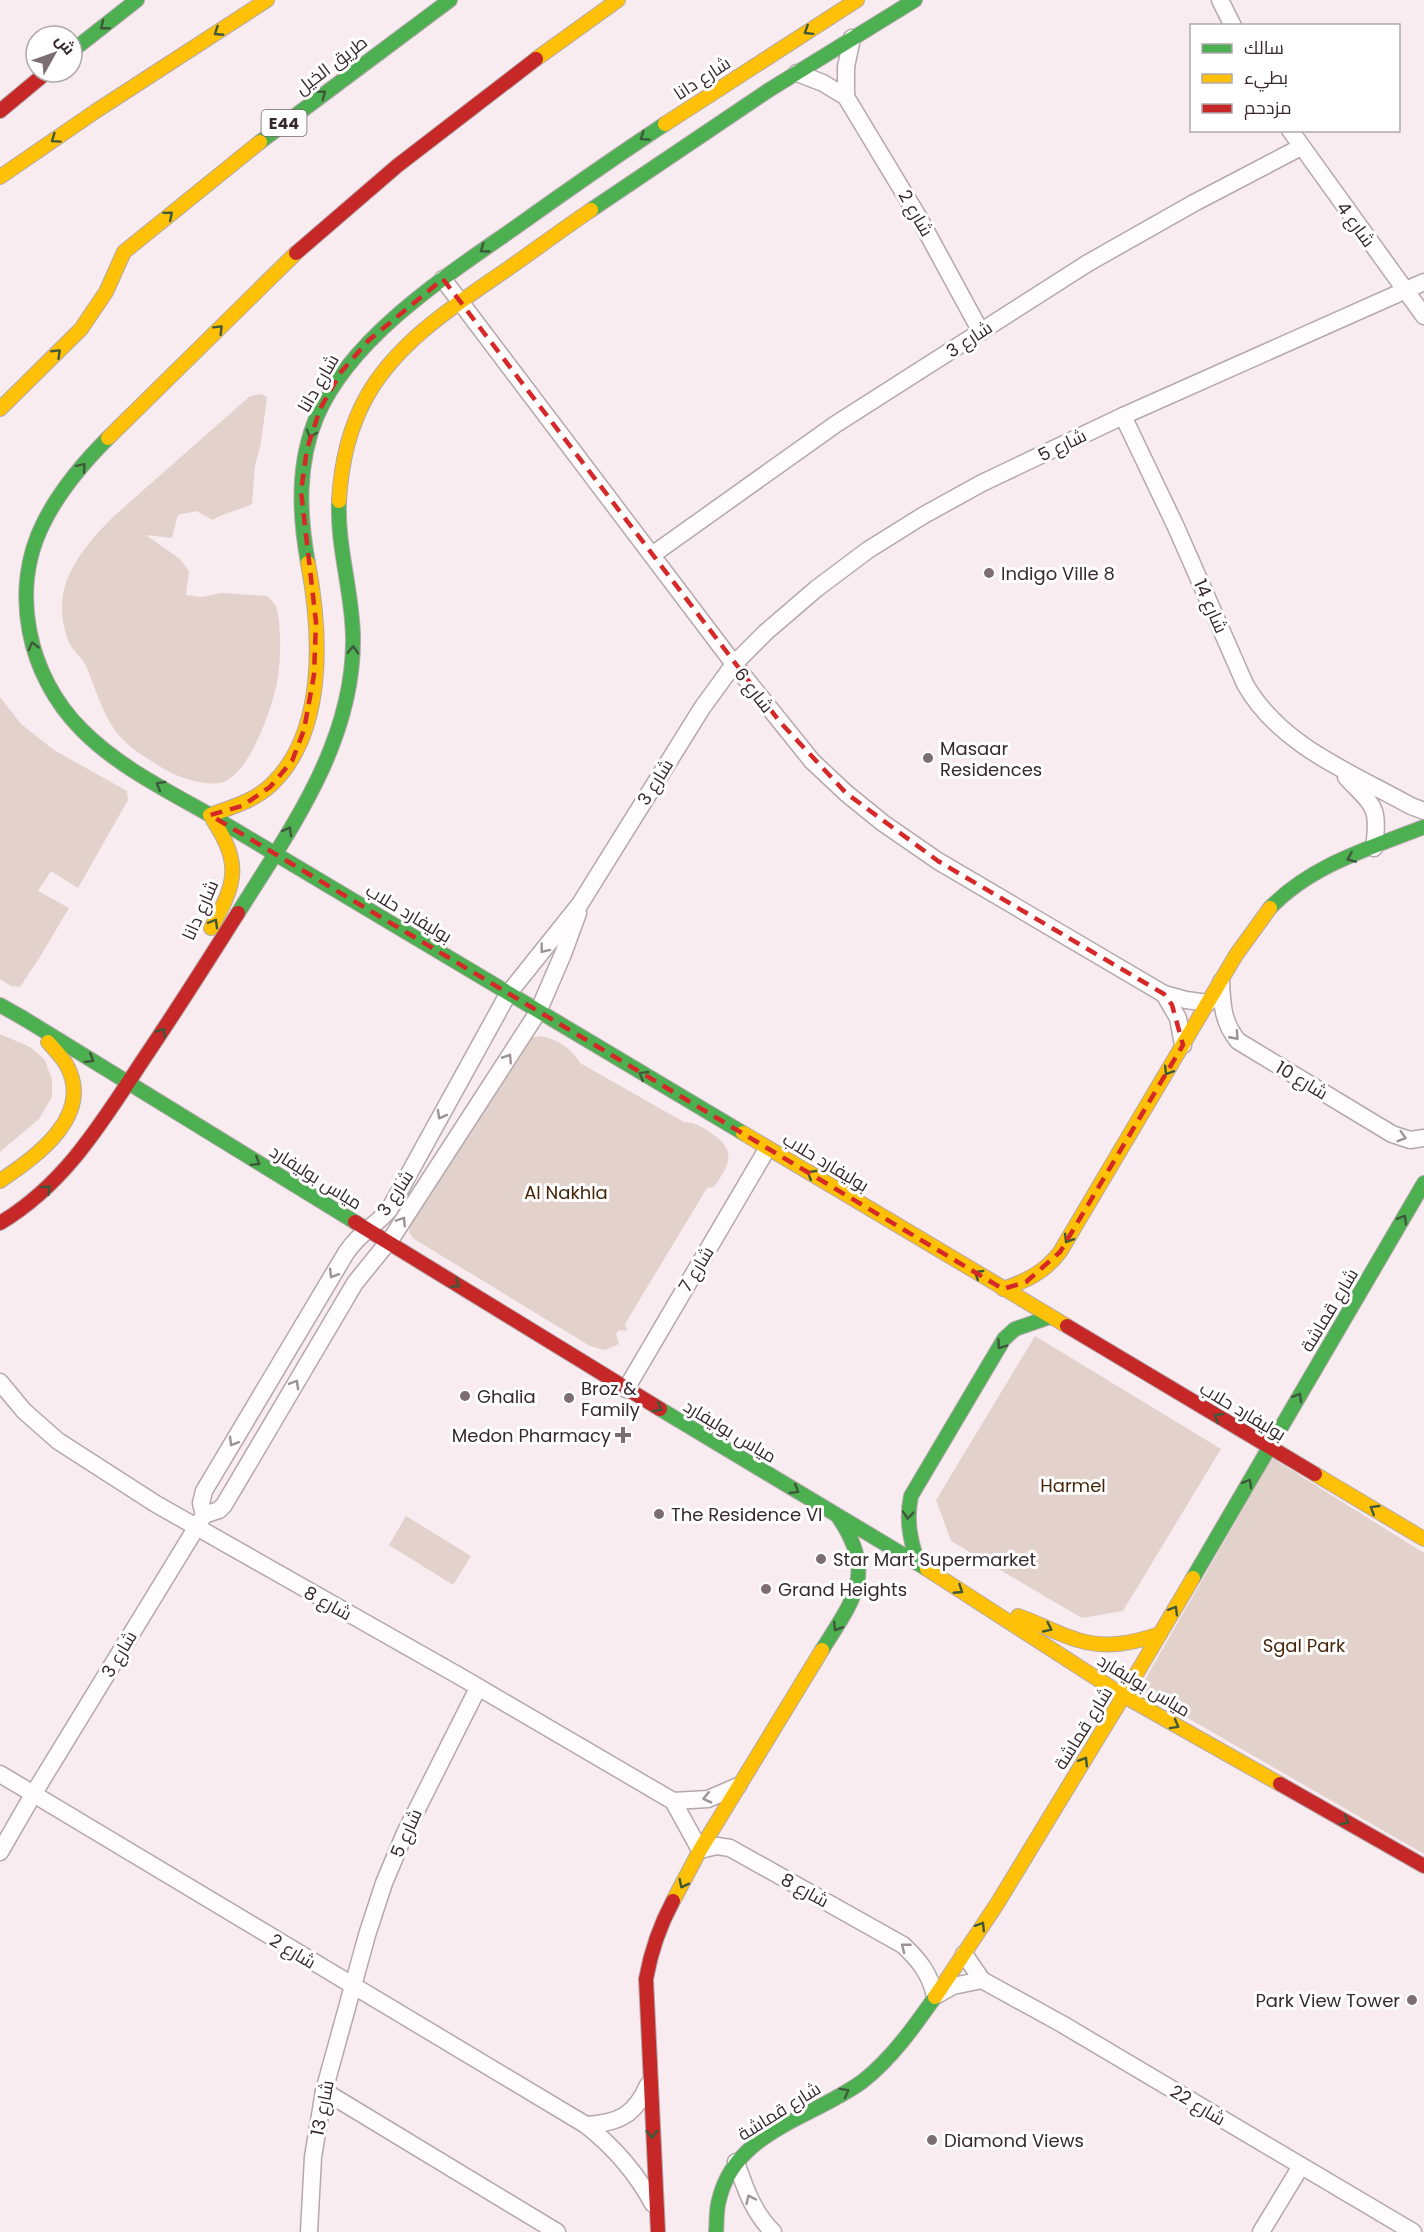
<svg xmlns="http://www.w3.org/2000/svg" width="1424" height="2232" viewBox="0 0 1424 2232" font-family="Poppins,Cairo,sans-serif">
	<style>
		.green { fill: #e3d2cc }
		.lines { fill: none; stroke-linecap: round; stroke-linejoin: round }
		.street-casing { stroke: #b4a8ac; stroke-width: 19 }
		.fast-casing { stroke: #b4a8ac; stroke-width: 16 }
		.slow-casing { stroke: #b4a8ac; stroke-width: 16 }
		.jam-casing { stroke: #b4a8ac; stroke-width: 16 }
		.street { stroke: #fefcfd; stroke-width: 16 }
		.fast { stroke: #4caf50; stroke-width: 14 }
		.slow { stroke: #ffc107; stroke-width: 14 }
		.jam { stroke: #c62828; stroke-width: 14 }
		.oneway { stroke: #3e583a }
		.oneway2 { stroke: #9a9296 }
		.marked { fill: none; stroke: #d62828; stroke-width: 4.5; stroke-dasharray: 12 8; stroke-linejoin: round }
		.poi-dot { fill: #7b6d72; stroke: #fff; stroke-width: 2 }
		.labels { text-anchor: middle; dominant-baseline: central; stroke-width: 6; stroke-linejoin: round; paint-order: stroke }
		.shield { fill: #fff; stroke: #73696d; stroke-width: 1.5 }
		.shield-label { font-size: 16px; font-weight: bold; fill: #37292e }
		.street-label { font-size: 18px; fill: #37292e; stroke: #fff }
		.poi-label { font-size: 18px; fill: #37292e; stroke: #fff; text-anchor: start }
		.park-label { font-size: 18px; fill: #472509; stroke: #fff }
	</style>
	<rect width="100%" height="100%" fill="#f9ecf0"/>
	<!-- green -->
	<g class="green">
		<path d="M 261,394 L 267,397 L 261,443 L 255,466 L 252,504 C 239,511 226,512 213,520 L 196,511 L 178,515 L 172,538 L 146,535 L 180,559 L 189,571 L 186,595 L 201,597 L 222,593 L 267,596 C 270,599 274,602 276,606 C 282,626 281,667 276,688 C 270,712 248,778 220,783 C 201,786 174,776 159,766 C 142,755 126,746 114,729 C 101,710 95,687 86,666 C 82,658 74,652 70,644 C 65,636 62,618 62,609 C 61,572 90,540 114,516 L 250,396 Z"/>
		<polygon points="0,697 21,724 54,750 127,791 128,800 78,888 51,871 38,891 69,908 38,960 20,987 11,986 0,979"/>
		<polygon points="0,1034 30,1047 45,1060 52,1080 52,1097 39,1119 0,1152"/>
		<path d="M 539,1036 C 558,1039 570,1047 580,1063 L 684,1122 C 697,1123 703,1127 714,1135 C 738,1152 728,1167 714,1187 L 707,1188 L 625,1324 L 627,1331 L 619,1330 L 616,1334 L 619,1344 L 605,1350 L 590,1346 L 414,1239 L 409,1233 L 410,1224 L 530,1038 Z"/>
		<polygon points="1035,1336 1221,1449 1123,1611 1082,1618 951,1541 936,1500"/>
		<polygon points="1272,1458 1424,1553 1424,1854 1139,1690"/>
		<polygon points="406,1516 471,1556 453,1585 389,1545"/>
	</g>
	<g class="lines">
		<!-- street casing -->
		<g class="street-casing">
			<g id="street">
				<polyline points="1220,0 1233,26"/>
				<polyline points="797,73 823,83 846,97 919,218 981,332"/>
				<polyline points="846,97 846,67 852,38"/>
				<polyline points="1290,130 1424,316"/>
				<polyline points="443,279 734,664 812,761 846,793 883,823 938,861 1164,994 1186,1000 1208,1003"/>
				<path d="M 1123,416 L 1176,527 L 1245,684 C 1280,746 1352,773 1411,806 L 1424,811"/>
				<polyline points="652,555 836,424 1088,263 1194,203 1301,147"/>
				<path d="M 1346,777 C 1373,806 1380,805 1374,848"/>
				<path d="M 1221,982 C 1222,1005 1223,1023 1238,1041 L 1392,1134 L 1410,1140 L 1424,1138"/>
				<polyline points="1164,994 1178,1018 1183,1045"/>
				<path d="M 0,1382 L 24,1411 L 58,1441 L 156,1504 L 461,1677 L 673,1801 L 700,1850 L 717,1846 L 730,1848 L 903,1945 C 919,1960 930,1974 935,1996 L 953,1986 L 982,1980"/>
				<polyline points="626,1389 767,1149"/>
				<path d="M 204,1515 L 201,1503 L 204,1491 L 346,1253 C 360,1232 374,1227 389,1210 L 508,994 L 580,904 L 702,708 L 734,664 L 766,632 L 816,589 L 868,550 L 924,515 L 982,483 L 1123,416 L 1424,282"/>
				<path d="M 0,1774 L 586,2125 C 615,2148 636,2172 653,2204"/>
				<polyline points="673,1801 708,1799 738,1786"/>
				<polyline points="0,1852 34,1793 204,1515 219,1510 224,1505 355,1283 393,1236 538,1012 563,954 578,913"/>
				<polyline points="964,1954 982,1980 1062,2024 1413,2232"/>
				<polyline points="324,2091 557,2232"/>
				<path d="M 586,2125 C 619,2123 635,2115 648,2085"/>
				<path d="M 736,2162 C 745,2188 753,2212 773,2232"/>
				<polyline points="309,2232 313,2157 324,2091 367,1935 384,1883 405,1833 478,1688"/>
				<polyline points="1261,2232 1301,2166"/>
			</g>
		</g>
		<!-- fast casing -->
		<g class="fast-casing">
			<g id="fast">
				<polyline points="72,51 137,0"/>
				<polyline points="260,142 450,0"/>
				<polyline points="591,210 769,90 915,0"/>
				<path d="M 108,438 C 83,463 60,490 44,522 C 9,590 28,676 81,729 C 117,766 166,790 210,815"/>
				<path d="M 308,563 C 299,514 297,463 317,416 C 352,336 446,276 516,227 C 565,192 615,157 665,124"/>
				<polyline points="210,815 743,1133"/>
				<path d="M 1270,908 C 1311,865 1370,848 1424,827"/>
				<path d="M 238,913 C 291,828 355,741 353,636 C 352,590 337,547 339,501"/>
				<polyline points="0,1005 23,1018"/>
				<polyline points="23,1018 355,1222"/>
				<polyline points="660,1409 927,1569"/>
				<path d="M 918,1563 C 910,1540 906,1520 911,1496 L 1004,1339 L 1015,1329 L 1050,1317"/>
				<polyline points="1193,1578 1424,1183"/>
				<path d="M 822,1650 C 853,1600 877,1574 839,1518"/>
				<path d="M 716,2232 C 717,2222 716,2210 719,2200 C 735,2131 813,2118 863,2081 C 892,2058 914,2027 935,1997"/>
			</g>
		</g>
		<!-- slow casing -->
		<g class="slow-casing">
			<g id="slow">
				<polyline points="536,59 618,0"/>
				<polyline points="665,124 857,0"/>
				<polyline points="0,177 96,111 267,0"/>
				<polyline points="0,409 81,329 106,292 124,252 260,142"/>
				<polyline points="108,438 296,253"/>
				<path d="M 339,501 C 341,464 349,428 367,396 C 398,341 458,303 509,268 C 536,249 563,229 591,210"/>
				<path d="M 210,815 C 232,807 254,801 271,785 C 327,732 321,632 308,563"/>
				<path d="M 211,928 C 236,883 242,865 213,820"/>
				<polyline points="743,1133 1067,1326"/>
				<path d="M 0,1181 C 37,1156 95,1115 66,1064 C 61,1056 54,1049 48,1042"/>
				<path d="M 1003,1289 C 1026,1281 1045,1272 1060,1252 L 1236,955 L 1270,908"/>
				<polyline points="1315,1474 1424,1539"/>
				<polyline points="927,1569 1124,1696 1280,1784"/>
				<path d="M 1018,1616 C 1039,1623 1057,1634 1078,1640 C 1106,1649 1133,1643 1160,1634"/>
				<polyline points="673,1901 700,1850 822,1650"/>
				<polyline points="935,1997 997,1904 1118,1705 1193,1578"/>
			</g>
		</g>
		<!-- jam casing -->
		<g class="jam-casing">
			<g id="jam">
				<polyline points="0,111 47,72"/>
				<polyline points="296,253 397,166 536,59"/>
				<polyline points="355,1222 660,1409"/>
				<path d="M 0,1223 C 64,1185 101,1124 141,1063 C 174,1014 206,964 238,913"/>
				<polyline points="1067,1326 1315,1474"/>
				<polyline points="1280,1784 1424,1866"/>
				<path d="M 658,2232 L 646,1979 C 651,1951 659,1927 673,1901"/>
			</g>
		</g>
		<!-- street -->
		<use href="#street" class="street"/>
		<!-- fast -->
		<use href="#fast" class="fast"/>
		<!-- slow -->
		<use href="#slow" class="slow"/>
		<!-- jam -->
		<use href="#jam" class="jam"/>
	</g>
	<!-- one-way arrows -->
	<defs><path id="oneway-chevron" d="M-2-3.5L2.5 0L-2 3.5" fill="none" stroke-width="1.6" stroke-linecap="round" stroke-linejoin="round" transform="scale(1.5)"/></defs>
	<g class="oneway">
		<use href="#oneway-chevron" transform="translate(104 26) rotate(142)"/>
		<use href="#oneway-chevron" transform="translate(808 31) rotate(148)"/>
		<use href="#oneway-chevron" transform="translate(218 32) rotate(147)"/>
		<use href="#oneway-chevron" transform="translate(322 94) rotate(-37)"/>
		<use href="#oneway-chevron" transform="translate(644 137) rotate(146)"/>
		<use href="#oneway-chevron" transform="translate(55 139) rotate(145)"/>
		<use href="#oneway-chevron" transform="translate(169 215) rotate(-40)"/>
		<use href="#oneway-chevron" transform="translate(484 249) rotate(144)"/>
		<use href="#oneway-chevron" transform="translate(219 329) rotate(-45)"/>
		<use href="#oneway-chevron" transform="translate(57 353) rotate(-44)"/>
		<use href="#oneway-chevron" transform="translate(311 434) rotate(107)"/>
		<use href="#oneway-chevron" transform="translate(82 467) rotate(-49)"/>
		<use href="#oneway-chevron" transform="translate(33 646) rotate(-105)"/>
		<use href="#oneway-chevron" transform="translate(353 650) rotate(-88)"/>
		<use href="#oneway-chevron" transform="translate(160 785) rotate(-149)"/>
		<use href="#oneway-chevron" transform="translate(288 831) rotate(-61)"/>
		<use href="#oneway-chevron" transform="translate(1351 858) rotate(157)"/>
		<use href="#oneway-chevron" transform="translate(214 923) rotate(-60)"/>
		<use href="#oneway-chevron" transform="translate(162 1032) rotate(-57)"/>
		<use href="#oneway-chevron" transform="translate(90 1059) rotate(31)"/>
		<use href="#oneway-chevron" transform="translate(1168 1071) rotate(121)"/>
		<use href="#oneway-chevron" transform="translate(643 1075) rotate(-149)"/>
		<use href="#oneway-chevron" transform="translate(256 1162) rotate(32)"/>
		<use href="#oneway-chevron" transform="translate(811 1174) rotate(-149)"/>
		<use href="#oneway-chevron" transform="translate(47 1189) rotate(-43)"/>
		<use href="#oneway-chevron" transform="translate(1403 1219) rotate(-60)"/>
		<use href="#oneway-chevron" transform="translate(1068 1239) rotate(121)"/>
		<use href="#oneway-chevron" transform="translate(978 1274) rotate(-149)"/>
		<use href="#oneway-chevron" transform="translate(456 1284) rotate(32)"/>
		<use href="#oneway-chevron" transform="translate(1001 1345) rotate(125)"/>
		<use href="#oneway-chevron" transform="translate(1298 1397) rotate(-59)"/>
		<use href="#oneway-chevron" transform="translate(658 1408) rotate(31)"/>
		<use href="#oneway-chevron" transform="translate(1218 1417) rotate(-149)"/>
		<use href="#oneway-chevron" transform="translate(1248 1483) rotate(-60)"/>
		<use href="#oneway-chevron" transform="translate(795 1490) rotate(31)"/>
		<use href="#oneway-chevron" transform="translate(1374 1509) rotate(-149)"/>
		<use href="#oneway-chevron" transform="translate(908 1515) rotate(95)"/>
		<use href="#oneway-chevron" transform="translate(959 1590) rotate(33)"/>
		<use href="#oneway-chevron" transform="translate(1174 1610) rotate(-59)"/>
		<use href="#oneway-chevron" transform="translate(837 1627) rotate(122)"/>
		<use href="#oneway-chevron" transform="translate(1048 1628) rotate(25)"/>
		<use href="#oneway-chevron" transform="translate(1175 1725) rotate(29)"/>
		<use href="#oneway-chevron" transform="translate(1084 1761) rotate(-58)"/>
		<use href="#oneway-chevron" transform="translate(1345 1821) rotate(30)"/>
		<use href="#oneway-chevron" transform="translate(683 1884) rotate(117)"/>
		<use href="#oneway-chevron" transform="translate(981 1926) rotate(-58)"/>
		<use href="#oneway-chevron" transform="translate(845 2092) rotate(-29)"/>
		<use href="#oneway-chevron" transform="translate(652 2134) rotate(87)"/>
	</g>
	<g class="oneway2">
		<use href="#oneway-chevron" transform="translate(544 949) rotate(128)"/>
		<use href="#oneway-chevron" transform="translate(1235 1036) rotate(48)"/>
		<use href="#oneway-chevron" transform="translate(508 1058) rotate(-57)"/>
		<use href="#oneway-chevron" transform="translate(441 1115) rotate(119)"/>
		<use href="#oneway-chevron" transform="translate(1402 1137) rotate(17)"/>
		<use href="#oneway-chevron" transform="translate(402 1221) rotate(-57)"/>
		<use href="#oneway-chevron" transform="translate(333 1274) rotate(121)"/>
		<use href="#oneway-chevron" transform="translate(295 1384) rotate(-60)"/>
		<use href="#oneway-chevron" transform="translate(233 1442) rotate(121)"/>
		<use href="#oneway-chevron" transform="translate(707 1798) rotate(167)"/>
		<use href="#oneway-chevron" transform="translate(905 1947) rotate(-142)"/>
		<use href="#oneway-chevron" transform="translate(750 2199) rotate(-115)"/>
	</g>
	<!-- marked area -->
	<path class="marked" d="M 443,279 L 780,722 L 846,793 L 938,861 L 1164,994 L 1172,1005 L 1183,1045 L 1060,1252 L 1026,1282 L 1003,1289 L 210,815 L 242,806 L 270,787 L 292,761 L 304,730 L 314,675 L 316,622 L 301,491 L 307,449 L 320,409 L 341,372 L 369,340 Z"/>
	<!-- markers -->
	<g class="poi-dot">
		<circle cx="989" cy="573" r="6"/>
		<circle cx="928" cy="758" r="6"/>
		<circle cx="465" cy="1396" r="6"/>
		<circle cx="569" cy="1398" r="6"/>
		<path d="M620 1426h6v6h6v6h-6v6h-6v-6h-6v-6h6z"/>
		<circle cx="659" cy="1514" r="6"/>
		<circle cx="821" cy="1559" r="6"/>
		<circle cx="766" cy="1589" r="6"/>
		<circle cx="1412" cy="2000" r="6"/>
		<circle cx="932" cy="2140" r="6"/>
	</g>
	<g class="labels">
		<!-- shield labels -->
		<rect class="shield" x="261.5" y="110" width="45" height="26" rx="4.5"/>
		<g class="shield-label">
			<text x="284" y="123">E44</text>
		</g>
		<!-- street labels -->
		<g class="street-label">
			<text transform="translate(331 65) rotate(-37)">طريق الخيل</text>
			<text transform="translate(702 78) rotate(-33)">شارع دانا</text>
			<text transform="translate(916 213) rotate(60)">شارع 2</text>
			<text transform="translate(1356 224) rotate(54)">شارع 4</text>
			<text transform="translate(969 339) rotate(-33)">شارع 3</text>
			<text transform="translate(318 383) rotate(-60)">شارع دانا</text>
			<text transform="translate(1062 445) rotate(-26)">شارع 5</text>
			<text transform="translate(1211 606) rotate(66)">شارع 14</text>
			<text transform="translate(754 690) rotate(52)">شارع 6</text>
			<text transform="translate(655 782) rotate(-58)">شارع 3</text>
			<text transform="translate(200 910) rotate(-66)">شارع دانا</text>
			<text transform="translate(409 913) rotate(31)">بوليفارد حلاب</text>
			<text transform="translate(1302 1080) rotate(31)">شارع 10</text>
			<text transform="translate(826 1162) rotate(31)">بوليفارد حلاب</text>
			<text transform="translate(316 1177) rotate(32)">مياس بوليفارد</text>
			<text transform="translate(395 1193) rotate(-57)">شارع 3</text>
			<text transform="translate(696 1269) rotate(-59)">شارع 7</text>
			<text transform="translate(1329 1310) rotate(-59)">شارع قماشة</text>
			<text transform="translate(1243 1411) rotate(31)">بوليفارد حلاب</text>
			<text transform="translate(730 1431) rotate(31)">مياس بوليفارد</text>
			<text transform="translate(328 1603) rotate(29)">شارع 8</text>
			<text transform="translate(119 1654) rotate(-59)">شارع 3</text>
			<text transform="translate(1144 1685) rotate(31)">مياس بوليفارد</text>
			<text transform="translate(1083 1728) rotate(-58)">شارع قماشة</text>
			<text transform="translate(406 1833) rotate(-66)">شارع 5</text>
			<text transform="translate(805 1890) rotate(29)">شارع 8</text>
			<text transform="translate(293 1951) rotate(31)">شارع 2</text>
			<text transform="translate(1198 2105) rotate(31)">شارع 22</text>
			<text transform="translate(322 2108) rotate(-79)">شارع 13</text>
			<text transform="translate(779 2111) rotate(-32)">شارع قماشة</text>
		</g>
		<!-- poi labels -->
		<g class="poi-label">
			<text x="1001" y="573">Indigo Ville 8</text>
			<text x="940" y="748">Masaar<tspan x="940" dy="21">Residences</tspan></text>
			<text x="581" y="1388">Broz &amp;<tspan x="581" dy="21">Family</tspan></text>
			<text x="477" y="1396">Ghalia</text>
			<text x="611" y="1435" text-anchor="end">Medon Pharmacy</text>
			<text x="671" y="1514">The Residence VI</text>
			<text x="833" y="1559">Star Mart Supermarket</text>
			<text x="778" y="1589">Grand Heights</text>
			<text x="1400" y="2000" text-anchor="end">Park View Tower</text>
			<text x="944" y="2140">Diamond Views</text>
		</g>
		<!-- park labels -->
		<g class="park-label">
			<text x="566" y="1192">Al Nakhla</text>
			<text x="1073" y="1485">Harmel</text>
			<text x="1304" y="1645">Sgal Park</text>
		</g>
	</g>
	<!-- legend -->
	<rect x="1190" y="24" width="210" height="108" fill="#ffffff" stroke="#afa9ab" stroke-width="1.5"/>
	<rect x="1202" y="44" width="30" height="9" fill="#4caf50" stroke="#afa9ab" stroke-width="1.5"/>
	<text x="1244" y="54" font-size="18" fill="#37292e">سالك</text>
	<rect x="1202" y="74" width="30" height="9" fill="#ffc107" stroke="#afa9ab" stroke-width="1.5"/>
	<text x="1244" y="84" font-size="18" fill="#37292e">بطيء</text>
	<rect x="1202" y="104" width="30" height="9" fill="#c62828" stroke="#afa9ab" stroke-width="1.5"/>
	<text x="1244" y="114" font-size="18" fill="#37292e">مزدحم</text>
	<!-- north arrow -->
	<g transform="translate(54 54) rotate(50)"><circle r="28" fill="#ffffff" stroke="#afa9ab" stroke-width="1.5"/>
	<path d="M0-4.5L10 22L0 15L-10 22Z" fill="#7b6d72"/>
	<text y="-9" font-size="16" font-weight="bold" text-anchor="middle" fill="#37292e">ش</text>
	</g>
</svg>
